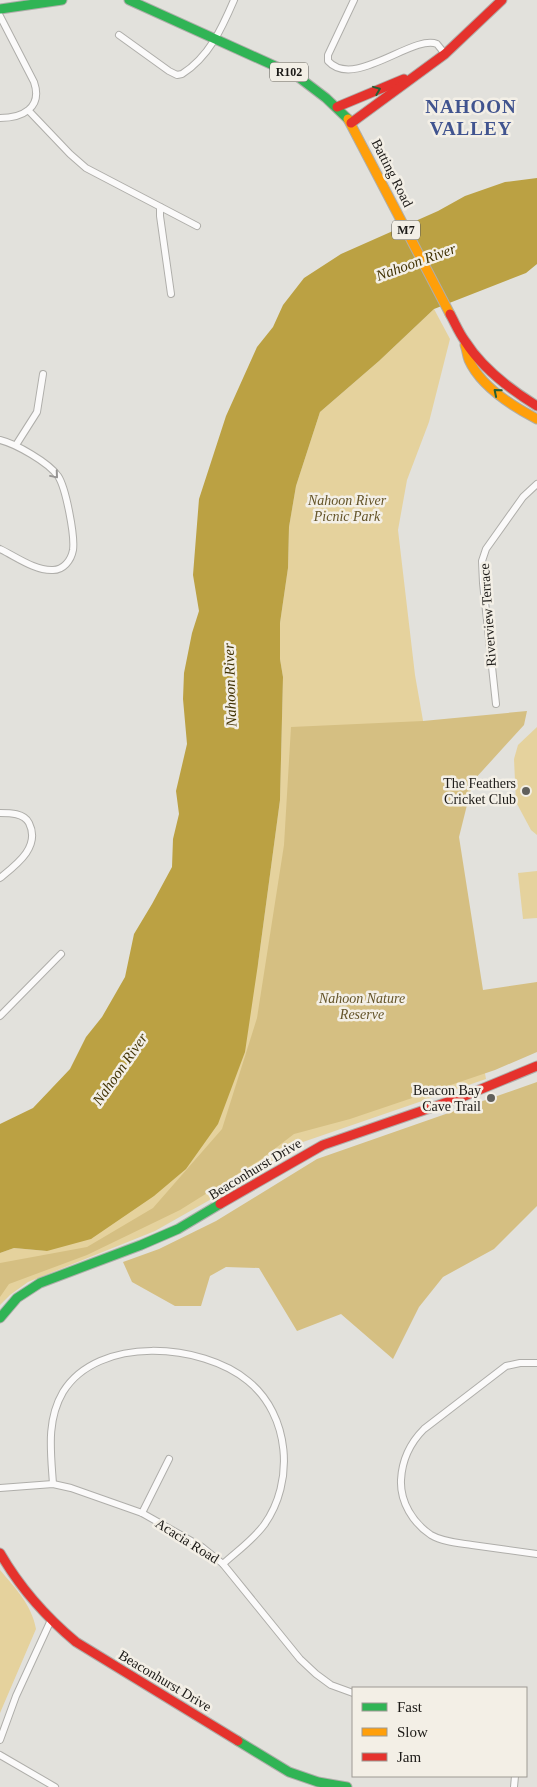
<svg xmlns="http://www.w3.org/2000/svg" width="537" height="1787" viewBox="0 0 537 1787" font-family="'Times New Roman',serif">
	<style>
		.green { fill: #e5d29d }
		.forest { fill: #d5bf82 }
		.water { fill: #bba143 }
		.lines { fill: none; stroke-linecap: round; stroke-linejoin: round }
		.street-casing { stroke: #afaeaa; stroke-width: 8 }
		.fast-casing { stroke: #afaeaa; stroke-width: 11 }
		.slow-casing { stroke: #afaeaa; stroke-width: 11 }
		.jam-casing { stroke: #afaeaa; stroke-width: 11 }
		.street { stroke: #fbfafa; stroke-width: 6 }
		.fast { stroke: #30b455; stroke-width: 9 }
		.slow { stroke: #ff9f0a; stroke-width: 9 }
		.jam { stroke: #e5322d; stroke-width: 9 }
		.oneway { stroke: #255f33 }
		.oneway2 { stroke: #979594 }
		.poi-dot { fill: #61605c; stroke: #f3efe6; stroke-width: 2 }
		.labels { text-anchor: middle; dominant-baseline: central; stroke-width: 5; stroke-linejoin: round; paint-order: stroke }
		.shield { fill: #f3efe6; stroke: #5c5a55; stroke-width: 1 }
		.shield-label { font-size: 12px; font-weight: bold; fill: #1c1a17 }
		.street-label { font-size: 14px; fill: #1c1a17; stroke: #f3efe6 }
		.park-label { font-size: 14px; font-style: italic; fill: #645429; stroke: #f3efe6 }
		.poi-label { font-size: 14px; fill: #1c1a17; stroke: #f3efe6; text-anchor: end }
		.water-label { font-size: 15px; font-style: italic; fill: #433405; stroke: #f3efe6 }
		.district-label { font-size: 19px; font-weight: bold; letter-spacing: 1px; fill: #41548f; stroke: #f3efe6 }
	</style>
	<rect width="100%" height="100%" fill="#e2e1dc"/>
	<!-- green -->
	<g class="green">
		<polygon points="434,309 450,339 429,422 407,480 398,530 415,675 486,1079 300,1143 215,1197 155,1231 28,1282 10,1295 0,1305 0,1253 14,1248 47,1251 258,964 280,800 283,677 280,659 280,623 288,568 289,527 296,486 320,412 379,361"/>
		<polygon points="537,727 537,835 531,830 516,802 514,759 518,745"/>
		<polygon points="537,871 537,918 523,919 518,873"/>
		<path d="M 0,1570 C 15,1588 32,1605 36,1629 L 0,1713 Z"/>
	</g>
	<!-- forest -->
	<g class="forest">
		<polygon points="527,711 524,725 473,781 459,837 483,990 537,982 537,1052 495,1070 350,1119 294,1134 260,1160 180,1210 87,1255 9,1284 0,1297 0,1263 87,1247 153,1208 222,1129 257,1018 284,845 291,727 423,721"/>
		<polygon points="537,1082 537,1206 494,1249 443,1277 419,1307 393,1359 341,1314 297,1331 259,1268 226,1267 210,1276 201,1306 175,1306 132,1282 123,1262 159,1249 216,1221 317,1159"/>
	</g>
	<!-- water -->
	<polygon class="water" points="537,178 537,264 526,273 434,309 379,361 320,412 296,486 289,527 288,568 280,623 280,659 283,677 280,800 258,964 245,1052 218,1124 186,1169 154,1196 91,1239 47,1251 14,1248 0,1253 0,1124 33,1108 70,1069 86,1037 102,1017 125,977 134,934 152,904 172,867 173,839 179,814 176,791 187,744 183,699 184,673 192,633 199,611 193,575 199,499 226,416 257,347 273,327 283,305 304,278 341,254 438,211 465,196 505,182"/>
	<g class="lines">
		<!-- street casing -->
		<g class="street-casing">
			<g id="street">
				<path d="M 354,0 L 328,55 L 328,61 C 354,90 413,34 437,44 L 445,54"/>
				<path d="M 0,16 L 34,82 C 43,108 22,118 0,118"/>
				<path d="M 119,35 L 169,71 L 177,75 L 182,74 C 209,57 222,28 234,0"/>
				<polyline points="29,111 70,154 86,168 197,226"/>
				<polyline points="160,207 160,216 171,294"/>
				<path d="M 0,440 C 16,444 48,462 58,476 C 66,488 75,536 73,550 C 71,561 63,570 53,570 C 35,571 15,556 0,549"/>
				<polyline points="16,445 37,412 43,374"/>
				<polyline points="496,704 483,583 482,561 486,549 523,497 537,484"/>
				<path d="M 0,813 C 10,813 24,813 29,823 C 41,847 16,865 0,878"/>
				<polyline points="0,1016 61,954"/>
				<path d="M 537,1363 L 520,1363 L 506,1366 L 424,1429 C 410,1443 402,1460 401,1480 C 400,1502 413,1523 431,1535 C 443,1542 459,1543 472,1545 C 494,1548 515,1551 537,1554"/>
				<path d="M 53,1484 C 51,1453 46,1421 63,1392 C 98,1335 202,1343 248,1381 C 290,1415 295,1482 264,1525 C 253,1540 236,1552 223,1564"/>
				<polyline points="0,1488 53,1484 71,1488 142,1513 202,1547 223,1564 300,1659 316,1674 331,1685 353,1693"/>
				<polyline points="142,1513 169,1459"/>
				<polyline points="0,1740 16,1696 51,1620"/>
				<polyline points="0,1755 55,1787"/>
				<polyline points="514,1787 515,1776"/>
			</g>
		</g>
		<!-- fast casing -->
		<g class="fast-casing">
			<g id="fast">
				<polyline points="129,0 297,76 326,98 348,119"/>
				<polyline points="0,9 62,0"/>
				<polyline points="0,1318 17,1298 40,1283 141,1245 178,1229 220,1204"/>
				<polyline points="238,1741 289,1772 318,1782 347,1787"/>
			</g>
		</g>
		<!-- slow casing -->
		<g class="slow-casing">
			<g id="slow">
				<polyline points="348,119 450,314"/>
				<path d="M 465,345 C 467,350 467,355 469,360 C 481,387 512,406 537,419"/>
			</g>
		</g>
		<!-- jam casing -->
		<g class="jam-casing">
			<g id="jam">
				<polyline points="337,107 404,79"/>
				<polyline points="351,123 445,54 502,0"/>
				<path d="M 450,314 C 455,323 459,333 465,341 C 482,368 511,390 537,406"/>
				<polyline points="220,1204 323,1145 462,1097 537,1066"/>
				<path d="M 0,1553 C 19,1586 46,1617 76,1642 L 238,1741"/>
			</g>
		</g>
		<!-- street -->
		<use href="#street" class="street"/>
		<!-- fast -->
		<use href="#fast" class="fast"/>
		<!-- slow -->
		<use href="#slow" class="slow"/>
		<!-- jam -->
		<use href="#jam" class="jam"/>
	</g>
	<!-- one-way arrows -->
	<defs><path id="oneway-chevron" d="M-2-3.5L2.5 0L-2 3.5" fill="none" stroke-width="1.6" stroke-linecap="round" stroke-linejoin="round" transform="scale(1.25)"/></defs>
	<g class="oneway">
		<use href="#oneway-chevron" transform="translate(377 90) rotate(-22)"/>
		<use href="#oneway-chevron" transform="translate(497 392) rotate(-140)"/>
	</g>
	<use class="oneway2" href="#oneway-chevron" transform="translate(55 475) rotate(50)"/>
	<!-- markers -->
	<g class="poi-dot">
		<circle cx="526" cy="791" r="5"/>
		<circle cx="491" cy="1098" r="5"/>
	</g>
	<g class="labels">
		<!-- shield labels -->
		<g class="shield">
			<rect x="270" y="62.5" width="38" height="19" rx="4"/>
			<rect x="392" y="220.5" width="28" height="19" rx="4"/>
		</g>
		<g class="shield-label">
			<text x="289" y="72">R102</text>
			<text x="406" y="230">M7</text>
		</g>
		<!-- street labels -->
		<g class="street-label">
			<text transform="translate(392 173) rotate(63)">Batting Road</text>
			<text transform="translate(488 615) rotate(-94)">Riverview Terrace</text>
			<text transform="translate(255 1169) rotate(-31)">Beaconhurst Drive</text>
			<text transform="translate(187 1541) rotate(32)">Acacia Road</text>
			<text transform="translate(165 1681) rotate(31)">Beaconhurst Drive</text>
		</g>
		<!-- park labels -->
		<g class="park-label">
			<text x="347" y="500">Nahoon River<tspan x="347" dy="16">Picnic Park</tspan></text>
			<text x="362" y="998">Nahoon Nature<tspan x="362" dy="16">Reserve</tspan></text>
		</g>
		<!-- poi labels -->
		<g class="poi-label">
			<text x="516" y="783">The Feathers<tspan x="516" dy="16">Cricket Club</tspan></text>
			<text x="481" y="1090">Beacon Bay<tspan x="481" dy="16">Cave Trail</tspan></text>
		</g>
		<!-- water labels -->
		<g class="water-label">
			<text transform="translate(416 262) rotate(-20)">Nahoon River</text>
			<text transform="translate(230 685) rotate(-92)">Nahoon River</text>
			<text transform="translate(120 1069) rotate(-55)">Nahoon River</text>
		</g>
		<!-- district labels -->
		<g class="district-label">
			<text x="471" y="106">NAHOON<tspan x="471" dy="22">VALLEY</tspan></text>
		</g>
	</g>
	<!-- legend -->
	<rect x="352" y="1687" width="175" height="90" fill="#f3efe6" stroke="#9d9a93"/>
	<rect x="362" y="1703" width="25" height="8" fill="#30b455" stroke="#9d9a93"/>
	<text x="397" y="1712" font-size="15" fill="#1c1a17">Fast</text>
	<rect x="362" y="1728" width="25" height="8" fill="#ff9f0a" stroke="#9d9a93"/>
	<text x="397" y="1737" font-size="15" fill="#1c1a17">Slow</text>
	<rect x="362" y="1753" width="25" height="8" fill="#e5322d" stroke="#9d9a93"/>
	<text x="397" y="1762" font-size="15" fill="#1c1a17">Jam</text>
</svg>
